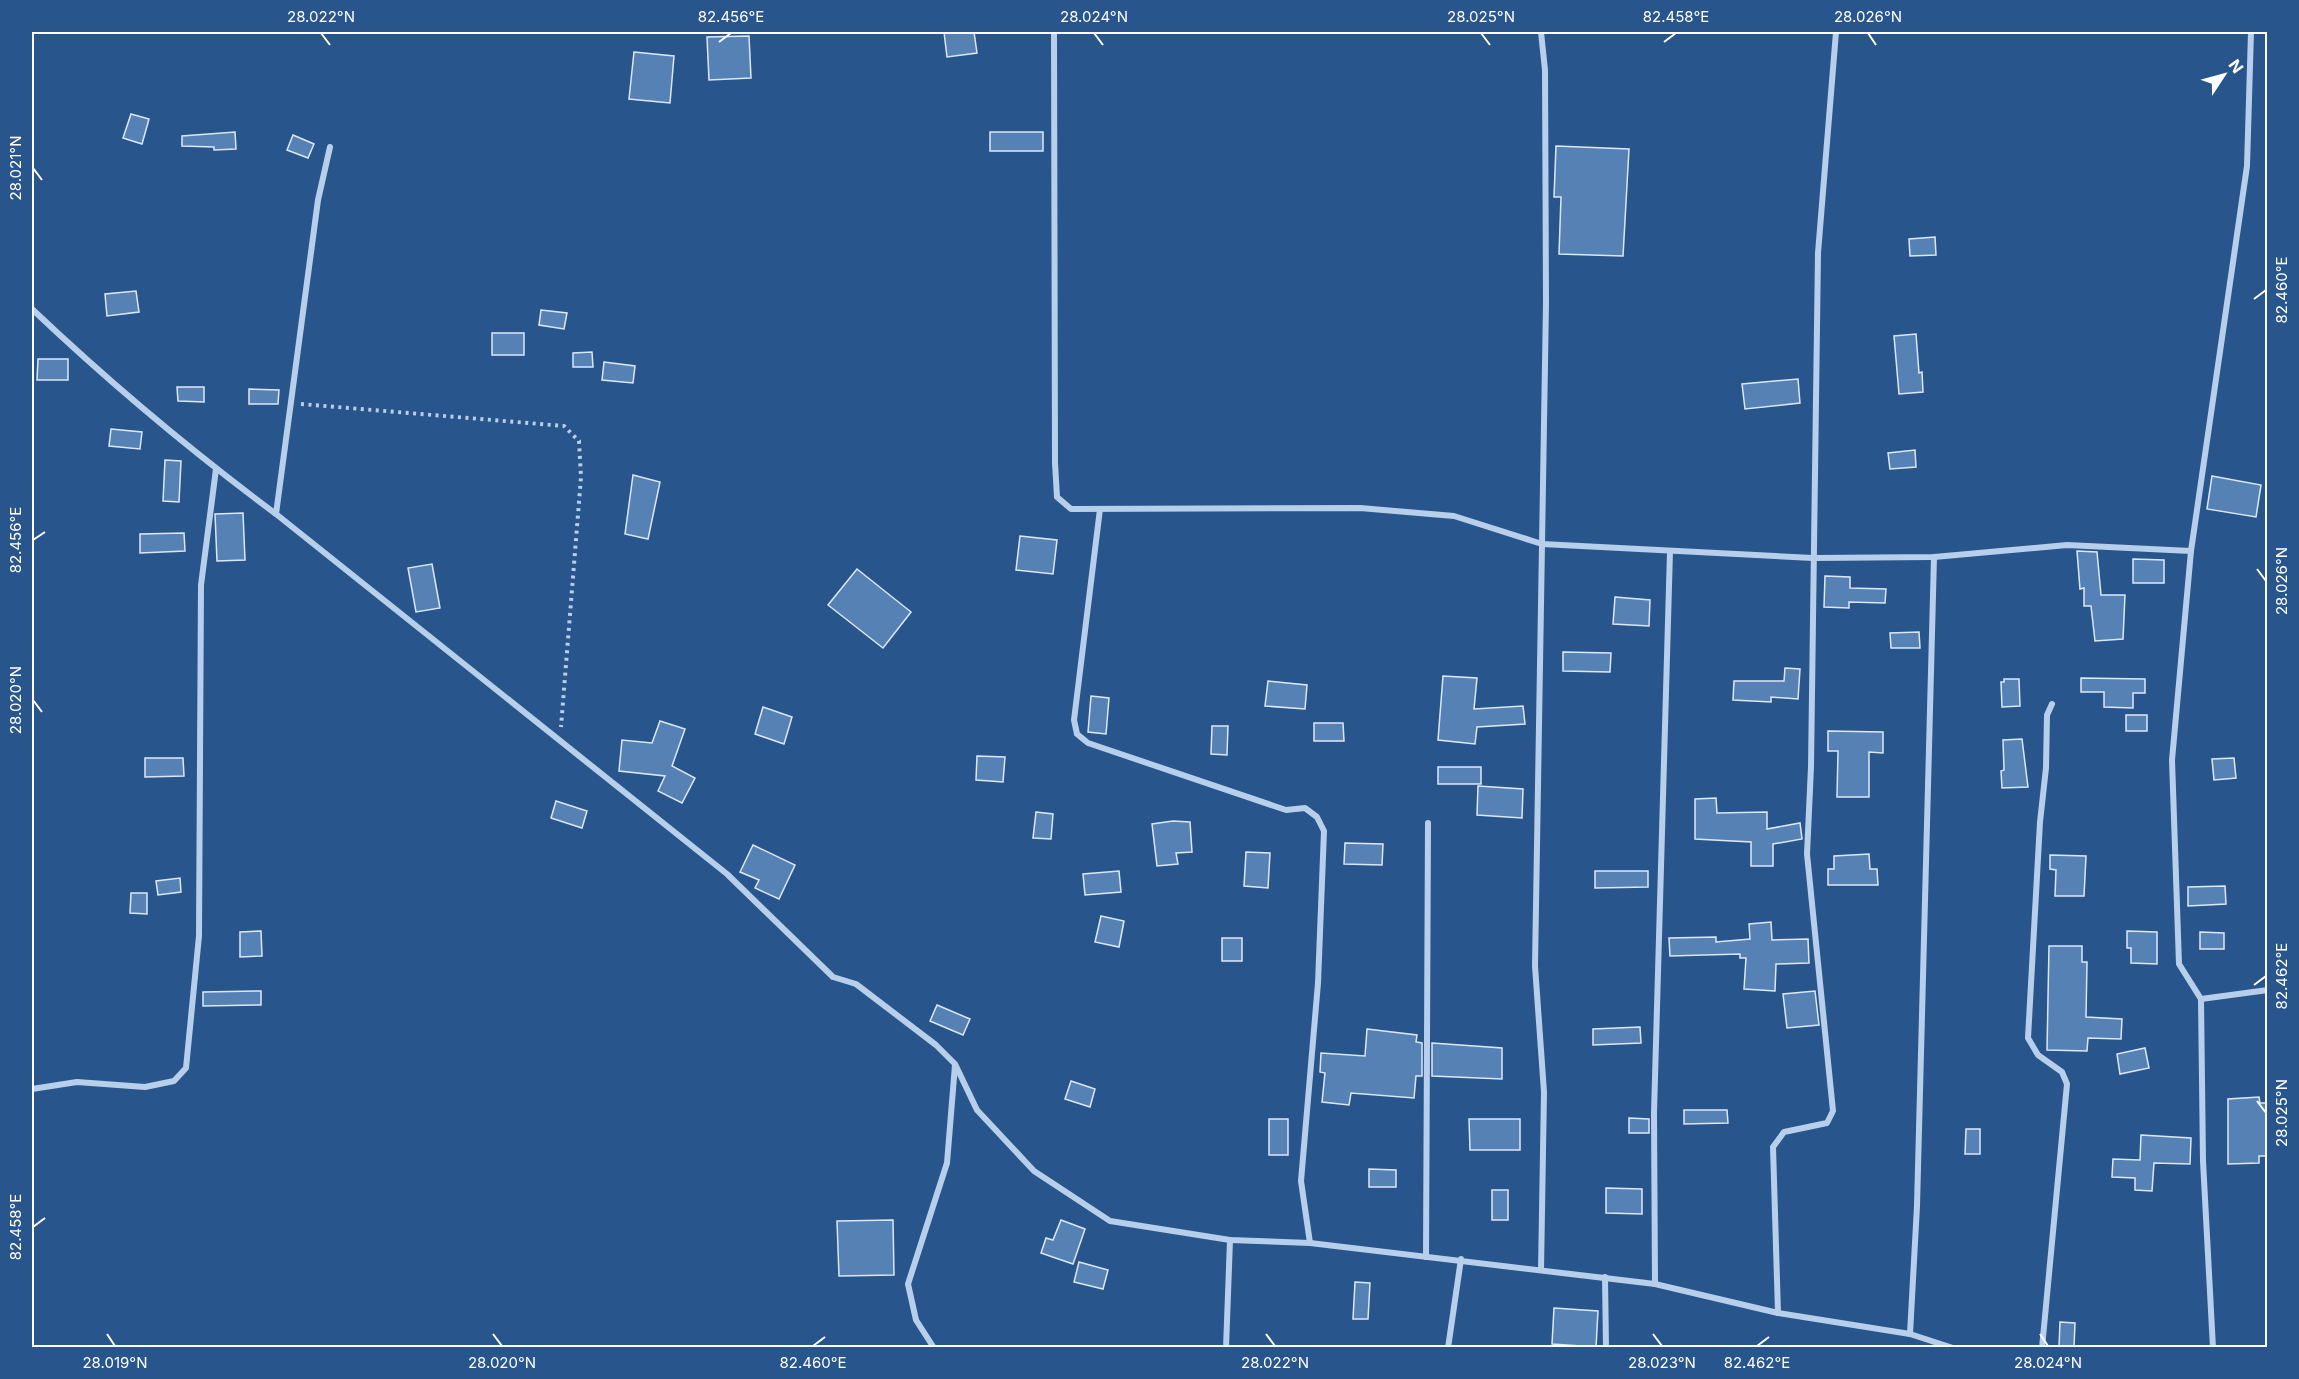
<svg xmlns="http://www.w3.org/2000/svg" width="2299" height="1379" viewBox="0 0 2299 1379" font-family="Inter,sans-serif">
	<style>
		.building { fill: #5581b4; stroke: #dbe8f8; stroke-width: 1.5 }
		.lines { fill: none; stroke-linecap: round; stroke-linejoin: round }
		.path { stroke: #b7cfea; stroke-width: 4; stroke-dasharray: 3 4.5; stroke-linecap: butt }
		.minor { stroke: #b7cfea; stroke-width: 6 }
		.ticks { fill: none; stroke: #fff; stroke-width: 2 }
		.neatline { fill: none; stroke: #fff; stroke-width: 2 }
		.ticks-label { font-size: 15px; text-anchor: middle; fill: #fff }
	</style>
	<rect width="100%" height="100%" fill="#28558b"/>
	<!-- building -->
	<g class="building">
		<polygon points="944,32 974,32 977,53 947,57"/>
		<polygon points="749,36 751,78 709,80 707,37"/>
		<polygon points="634,52 674,56 670,103 629,99"/>
		<polygon points="131,114 149,119 142,144 123,138"/>
		<polygon points="235,132 236,149 214,150 214,147 182,146 182,136"/>
		<rect x="990" y="132" width="53" height="19"/>
		<polygon points="293,135 314,144 308,158 287,150"/>
		<polygon points="1556,146 1629,149 1623,256 1559,254 1561,197 1554,197"/>
		<polygon points="1935,237 1936,255 1910,256 1909,239"/>
		<polygon points="136,291 139,312 107,316 105,294"/>
		<polygon points="541,310 567,313 564,329 539,325"/>
		<rect x="492" y="333" width="32" height="22"/>
		<polygon points="1916,334 1919,373 1922,372 1923,392 1899,394 1894,336"/>
		<polygon points="592,352 593,367 573,367 573,353"/>
		<polygon points="38,359 68,359 68,380 37,380"/>
		<polygon points="604,362 635,366 633,383 602,380"/>
		<polygon points="1798,379 1800,403 1745,409 1742,384"/>
		<polygon points="177,387 204,387 204,402 178,401"/>
		<polygon points="249,389 279,390 278,404 249,404"/>
		<polygon points="111,429 142,432 140,449 109,446"/>
		<polygon points="1915,450 1916,467 1890,469 1888,453"/>
		<polygon points="165,460 181,461 179,502 163,501"/>
		<polygon points="633,475 660,482 648,539 625,534"/>
		<polygon points="2212,476 2261,485 2256,517 2207,509"/>
		<polygon points="243,513 245,560 217,561 215,514"/>
		<polygon points="184,533 185,551 140,553 140,534"/>
		<polygon points="1020,536 1057,540 1053,574 1016,570"/>
		<polygon points="2077,551 2097,552 2101,595 2125,595 2123,639 2095,641 2091,606 2084,606 2084,588 2080,589"/>
		<polygon points="2133,559 2164,560 2164,583 2133,583"/>
		<polygon points="432,564 440,608 416,612 408,568"/>
		<polygon points="857,569 911,612 883,648 828,605"/>
		<polygon points="1825,576 1850,577 1850,588 1886,589 1885,603 1849,602 1849,608 1824,607"/>
		<polygon points="1615,597 1650,600 1649,626 1613,624"/>
		<polygon points="1919,632 1920,648 1891,648 1890,633"/>
		<polygon points="1563,652 1611,653 1610,672 1563,671"/>
		<polygon points="1785,668 1800,669 1798,699 1771,697 1771,702 1733,700 1734,681 1784,681"/>
		<polygon points="1443,676 1477,678 1474,709 1523,706 1525,724 1477,727 1475,744 1438,740"/>
		<polygon points="2081,678 2145,679 2145,693 2133,693 2133,708 2104,707 2104,692 2081,692"/>
		<polygon points="2004,679 2019,679 2020,706 2002,707 2001,682 2004,682"/>
		<polygon points="1268,681 1307,685 1305,709 1265,706"/>
		<polygon points="1091,696 1109,698 1106,734 1088,732"/>
		<polygon points="763,707 792,717 784,744 755,734"/>
		<rect x="2126" y="715" width="21" height="16"/>
		<polygon points="660,721 685,729 672,766 695,778 682,803 658,791 665,776 619,771 622,740 652,743"/>
		<polygon points="1314,723 1343,723 1344,741 1314,741"/>
		<polygon points="1212,726 1228,726 1227,755 1211,754"/>
		<polygon points="1828,731 1883,732 1883,753 1869,752 1869,797 1837,797 1838,751 1828,751"/>
		<polygon points="2022,739 2028,787 2002,788 2001,771 2004,770 2003,740"/>
		<polygon points="977,756 1005,757 1003,782 976,780"/>
		<polygon points="145,758 183,758 184,776 145,777"/>
		<polygon points="2234,758 2236,778 2214,780 2212,759"/>
		<rect x="1438" y="767" width="43" height="17"/>
		<polygon points="1478,786 1523,789 1522,818 1477,815"/>
		<polygon points="1716,798 1717,813 1767,812 1767,829 1800,823 1802,839 1773,844 1773,866 1751,866 1751,842 1695,839 1695,799"/>
		<polygon points="556,801 587,811 582,828 551,818"/>
		<polygon points="1036,812 1053,814 1051,839 1033,838"/>
		<polygon points="1173,821 1190,822 1192,852 1176,853 1178,864 1157,866 1152,824"/>
		<polygon points="1345,843 1383,844 1382,865 1344,864"/>
		<polygon points="753,845 795,865 779,899 755,888 759,880 740,872"/>
		<polygon points="1246,852 1270,853 1268,888 1244,886"/>
		<polygon points="1869,854 1870,869 1877,869 1878,885 1828,885 1828,869 1834,869 1834,856"/>
		<polygon points="2050,855 2086,856 2084,896 2055,896 2056,870 2050,869"/>
		<polygon points="1119,871 1121,892 1085,895 1083,874"/>
		<polygon points="1595,871 1648,871 1648,887 1595,888"/>
		<polygon points="180,878 181,892 158,895 156,881"/>
		<polygon points="2225,886 2226,904 2188,906 2188,887"/>
		<polygon points="131,893 147,893 147,914 130,913"/>
		<polygon points="1101,916 1124,921 1119,947 1095,942"/>
		<polygon points="1771,922 1772,940 1808,939 1809,963 1776,964 1775,991 1744,989 1746,958 1740,958 1740,954 1670,956 1669,938 1716,937 1716,942 1750,939 1749,924"/>
		<polygon points="261,931 262,956 240,957 240,932"/>
		<polygon points="2127,931 2157,932 2157,964 2131,963 2131,948 2127,948"/>
		<polygon points="2200,932 2224,933 2224,949 2200,949"/>
		<rect x="1222" y="938" width="20" height="23"/>
		<polygon points="2049,946 2082,946 2082,962 2087,962 2086,1017 2122,1019 2121,1039 2088,1038 2087,1051 2047,1050"/>
		<polygon points="261,991 261,1005 203,1006 203,992"/>
		<polygon points="1815,991 1819,1025 1787,1028 1783,994"/>
		<polygon points="937,1005 970,1019 963,1035 930,1021"/>
		<polygon points="1640,1027 1641,1043 1593,1045 1593,1029"/>
		<polygon points="1367,1029 1417,1035 1416,1042 1422,1043 1422,1076 1416,1076 1414,1098 1351,1093 1349,1105 1322,1102 1325,1073 1320,1072 1321,1053 1365,1056"/>
		<polygon points="1432,1043 1502,1048 1502,1079 1432,1076"/>
		<polygon points="2145,1048 2149,1068 2120,1074 2117,1054"/>
		<polygon points="1071,1081 1095,1089 1090,1107 1065,1099"/>
		<polygon points="2259,1097 2260,1103 2268,1103 2268,1156 2259,1156 2259,1163 2228,1164 2228,1099"/>
		<polygon points="1684,1110 1727,1110 1728,1123 1684,1124"/>
		<polygon points="1629,1118 1649,1119 1649,1133 1629,1133"/>
		<rect x="1269" y="1119" width="19" height="36"/>
		<polygon points="1469,1119 1520,1119 1520,1150 1470,1150"/>
		<polygon points="1966,1129 1980,1129 1980,1154 1965,1154"/>
		<polygon points="2141,1135 2191,1138 2190,1164 2154,1163 2152,1191 2135,1190 2135,1178 2112,1177 2113,1159 2140,1160"/>
		<polygon points="1369,1169 1396,1170 1396,1187 1369,1187"/>
		<polygon points="1606,1188 1642,1189 1642,1214 1606,1213"/>
		<rect x="1492" y="1190" width="16" height="30"/>
		<polygon points="893,1220 894,1275 839,1276 837,1221"/>
		<polygon points="1061,1220 1085,1229 1073,1264 1041,1253 1046,1238 1053,1240"/>
		<polygon points="1079,1262 1108,1270 1103,1289 1074,1282"/>
		<polygon points="1355,1282 1370,1283 1368,1319 1353,1319"/>
		<polygon points="1554,1308 1598,1311 1596,1347 1552,1344"/>
		<polygon points="2060,1322 2075,1323 2074,1347 2059,1347"/>
	</g>
	<g class="lines">
		<!-- path -->
		<polyline class="path" points="301,404 564,426 579,441 581,477 561,727"/>
		<!-- minor -->
		<g class="minor">
			<polyline points="1054,32 1055,463 1057,497 1071,509 1360,508 1454,516 1542,544 1813,558 1934,557 2067,545 2191,551"/>
			<polyline points="1541,32 1545,70 1546,303 1535,966 1544,1092 1541,1270"/>
			<path d="M 32,309 C 109,382 190,450 276,514 L 727,874 L 833,977 L 856,984 L 936,1045 L 955,1064 L 977,1110 L 1034,1171 L 1110,1221 L 1230,1240 L 1310,1243 L 1655,1284 L 1778,1313 L 1910,1334 L 1953,1348"/>
			<polyline points="1100,509 1074,720 1077,734 1088,743 1286,810 1305,808 1317,817 1324,831 1318,983 1301,1181 1310,1243"/>
			<polyline points="276,514 318,200 330,147"/>
			<polyline points="2201,999 2268,990"/>
			<polyline points="32,1089 77,1082 145,1087 174,1081 186,1068 199,936 201,585 216,469"/>
			<polyline points="1426,1257 1428,823"/>
			<polyline points="1605,1277 1606,1348"/>
			<polyline points="1655,1284 1654,1113 1670,551"/>
			<polyline points="1778,1313 1773,1147 1784,1132 1827,1123 1833,1111 1807,854 1811,767 1818,253 1836,32"/>
			<polyline points="1910,1334 1917,1206 1934,557"/>
			<polyline points="934,1348 916,1320 908,1284 947,1163 955,1065"/>
			<polyline points="1226,1348 1230,1240"/>
			<polyline points="1448,1348 1461,1259"/>
			<polyline points="2042,1348 2067,1084 2062,1072 2038,1055 2028,1038 2040,822 2046,768 2047,715 2052,704"/>
			<polyline points="2213,1348 2203,1161 2201,999 2179,964 2172,760 2191,551 2247,166 2251,32"/>
		</g>
	</g>
	<!-- ticks -->
	<path class="ticks" d="M 321,33 L 330,45M 1094,33 L 1103,45M 1481,33 L 1490,45M 1868,33 L 1876,45M 719,42 L 731,33M 1664,42 L 1676,33M 33,168 L 42,180M 2254,299 L 2266,290M 33,540 L 45,532M 2257,569 L 2266,581M 33,700 L 42,712M 2254,985 L 2266,976M 2257,1101 L 2266,1113M 33,1227 L 45,1218M 107,1334 L 115,1346M 493,1334 L 502,1346M 1266,1334 L 1275,1346M 1653,1334 L 1662,1346M 2040,1334 L 2048,1346M 813,1346 L 825,1337M 1757,1346 L 1769,1337"/>
	<!-- border -->
	<rect width="2299" height="1379" fill="none" stroke="#28558b" stroke-width="66"/>
	<!-- north arrow -->
	<g transform="translate(2224 75) rotate(54)" stroke="#28558b" stroke-width="4.5" paint-order="stroke">
	<path d="M0-4.5L10 22L0 15L-10 22Z" fill="#ffffff"/>
	<text y="-9" font-size="16" font-weight="bold" text-anchor="middle" fill="#ffffff">N</text>
	</g>
	<rect x="33" y="33" width="2233" height="1313" class="neatline"/>
	<g class="ticks-label">
		<text x="321" y="22">28.022°N</text>
		<text x="731" y="22">82.456°E</text>
		<text x="1094" y="22">28.024°N</text>
		<text x="1481" y="22">28.025°N</text>
		<text x="1676" y="22">82.458°E</text>
		<text x="1868" y="22">28.026°N</text>
		<text transform="translate(16 168) rotate(-90)" y="5">28.021°N</text>
		<text transform="translate(2282 290) rotate(-90)" y="5">82.460°E</text>
		<text transform="translate(16 540) rotate(-90)" y="5">82.456°E</text>
		<text transform="translate(2282 581) rotate(-90)" y="5">28.026°N</text>
		<text transform="translate(16 700) rotate(-90)" y="5">28.020°N</text>
		<text transform="translate(2282 976) rotate(-90)" y="5">82.462°E</text>
		<text transform="translate(2282 1113) rotate(-90)" y="5">28.025°N</text>
		<text transform="translate(16 1227) rotate(-90)" y="5">82.458°E</text>
		<text x="115" y="1368">28.019°N</text>
		<text x="502" y="1368">28.020°N</text>
		<text x="813" y="1368">82.460°E</text>
		<text x="1275" y="1368">28.022°N</text>
		<text x="1662" y="1368">28.023°N</text>
		<text x="1757" y="1368">82.462°E</text>
		<text x="2048" y="1368">28.024°N</text>
	</g>
</svg>
